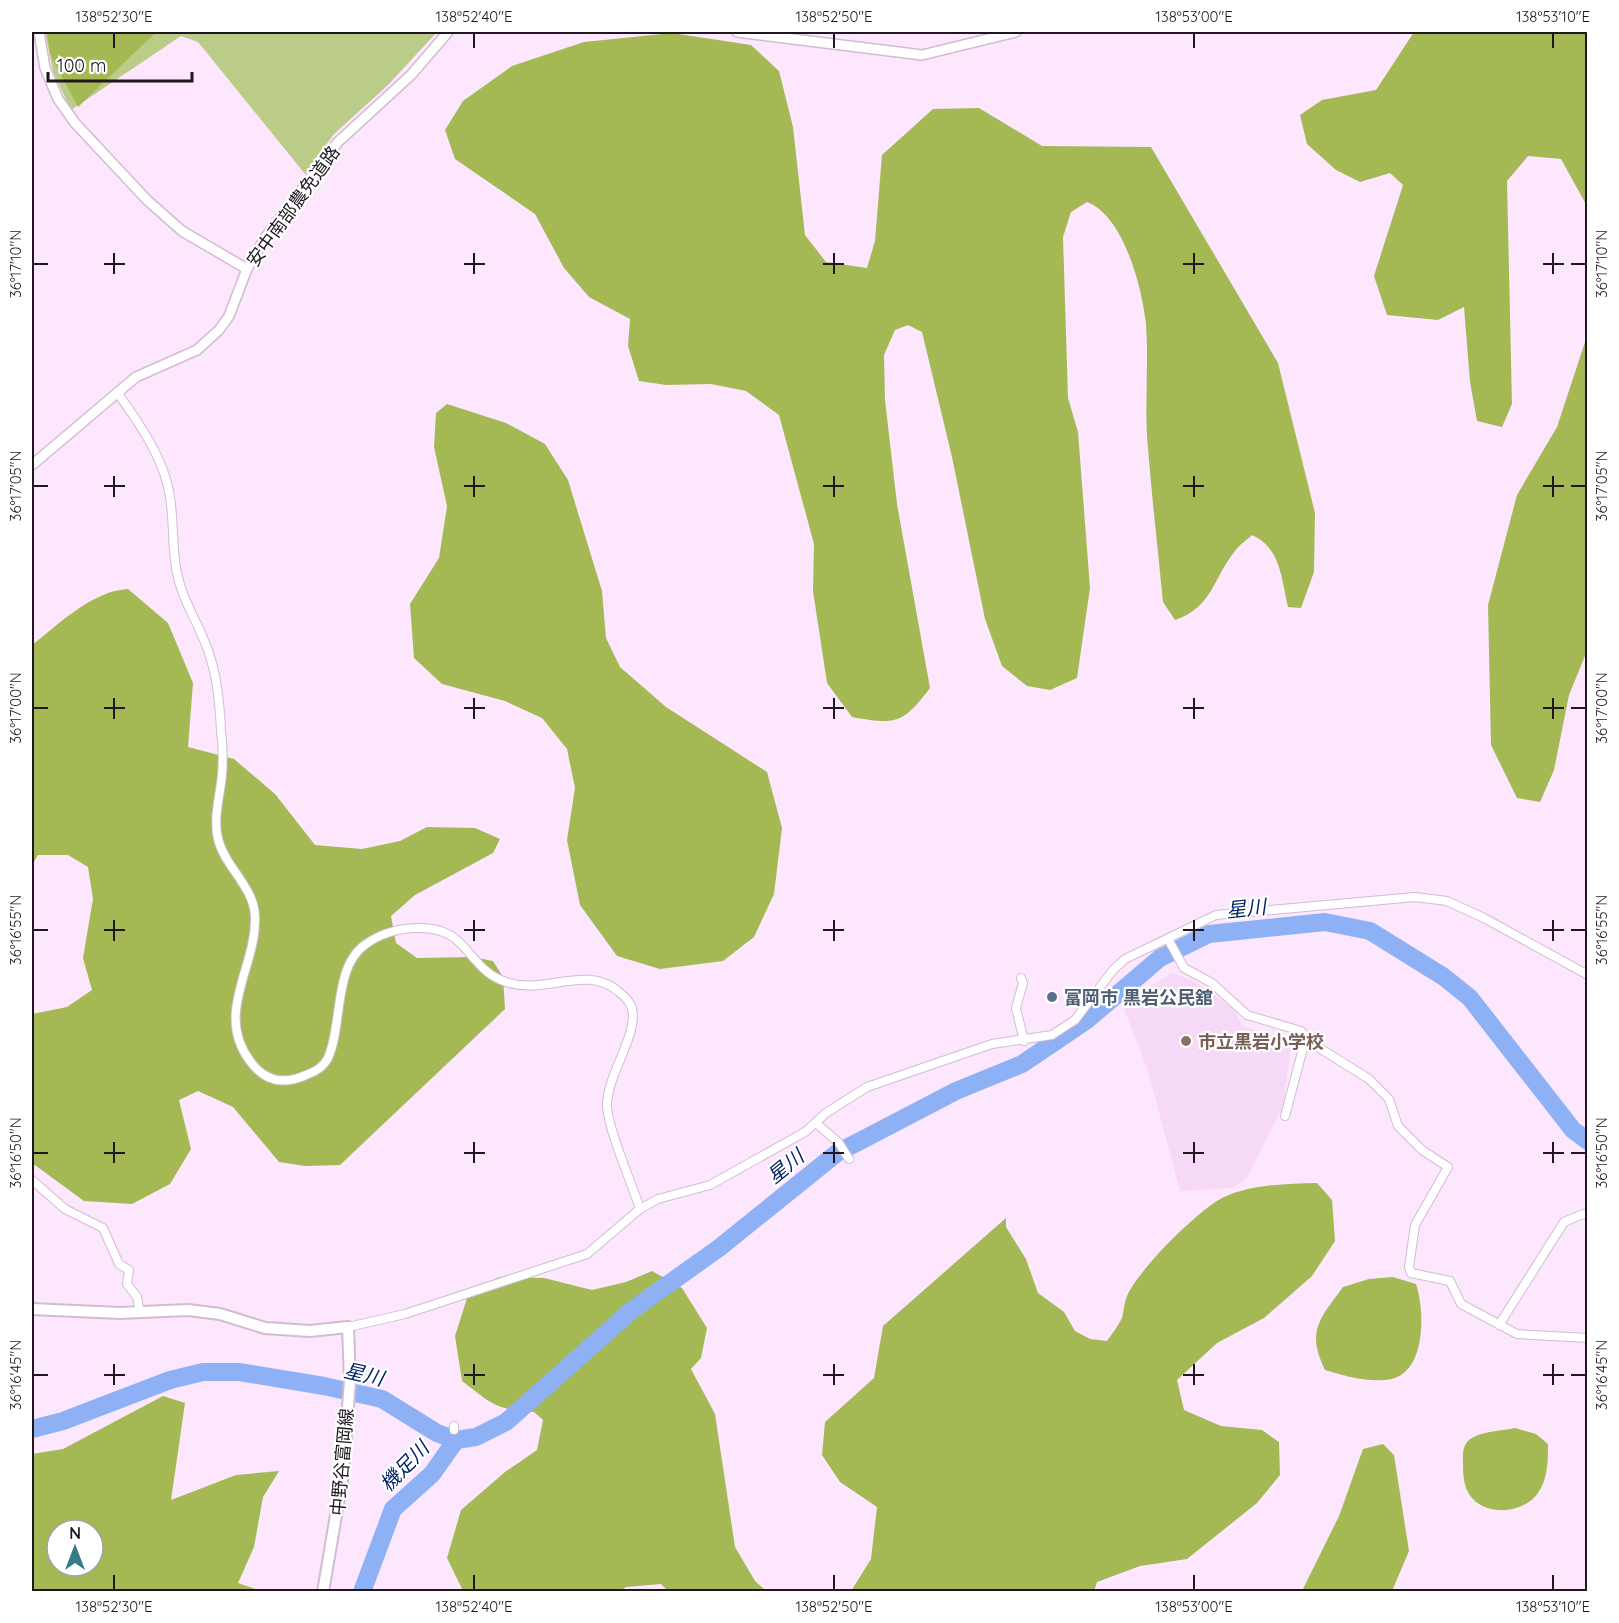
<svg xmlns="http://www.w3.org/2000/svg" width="1619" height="1623" viewBox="0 0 1619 1623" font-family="Quicksand,'Noto Sans JP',sans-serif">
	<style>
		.built { fill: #f5d9f6 }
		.green { fill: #bbcb88 }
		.forest { fill: #a4b954; fill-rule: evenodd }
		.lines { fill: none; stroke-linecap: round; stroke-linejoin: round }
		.river { stroke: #8db1f4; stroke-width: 18 }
		.minor-casing { stroke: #d2bcd2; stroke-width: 10 }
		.tertiary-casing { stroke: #d2bcd2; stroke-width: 12 }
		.secondary-casing { stroke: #d2bcd2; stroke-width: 14 }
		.minor { stroke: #fff; stroke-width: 8 }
		.tertiary { stroke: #fff; stroke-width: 9 }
		.secondary { stroke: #fff; stroke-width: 10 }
		.ticks { fill: none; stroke: #1e171f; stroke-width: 2 }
		.service-dot { fill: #5c6f8a; stroke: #fff; stroke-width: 2 }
		.education-dot { fill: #8d6e63; stroke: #fff; stroke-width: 2 }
		.labels { text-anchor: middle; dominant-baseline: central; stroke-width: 4.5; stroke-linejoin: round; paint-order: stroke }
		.street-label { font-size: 18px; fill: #1e171f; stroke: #fff }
		.service-label { font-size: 18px; font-weight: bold; fill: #4e5e75; stroke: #fff; text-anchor: start }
		.education-label { font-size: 18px; font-weight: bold; fill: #785e54; stroke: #fff; text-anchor: start }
		.water-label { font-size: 20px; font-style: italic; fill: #03246a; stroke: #fff }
		.neatline { fill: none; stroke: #1e171f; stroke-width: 2 }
		.ticks-label { font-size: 15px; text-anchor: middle; fill: #1e171f }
	</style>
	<rect width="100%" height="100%" fill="#fde7fe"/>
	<!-- built -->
	<polygon class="built" points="1172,973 1196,982 1235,1010 1242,1026 1292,1042 1283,1106 1248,1177 1233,1188 1180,1191 1148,1071 1124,1009 1134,996"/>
	<!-- green -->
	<polygon class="green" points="45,32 437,32 388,85 334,134 305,174 198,42 181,36 71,110 53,72"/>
	<!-- forest -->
	<g class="forest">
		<polygon points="47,32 156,32 78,107 50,54"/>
		<polygon points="1414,32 1587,32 1587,230 1587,206 1561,159 1528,156 1507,181 1512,404 1502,427 1477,421 1470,382 1464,307 1438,320 1387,315 1374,276 1403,185 1390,173 1360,182 1336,170 1307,144 1300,115 1322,100 1376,90"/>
		<path d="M 672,33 L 751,45 L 779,71 L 793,127 L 805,235 L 826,262 L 867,268 L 875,241 L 882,155 L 933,109 L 979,108 L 1042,146 L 1151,147 L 1278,363 L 1315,513 L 1314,572 L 1301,608 L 1288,607 C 1281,578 1281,548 1252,535 C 1247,540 1239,545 1235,551 C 1213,578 1213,607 1175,620 L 1163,602 C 1158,551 1152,499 1148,448 C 1144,407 1149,365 1146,324 C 1142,288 1124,216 1087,202 L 1071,212 L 1063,237 L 1068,398 L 1078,432 L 1090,588 L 1077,678 L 1050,690 L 1027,686 L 1002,666 L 985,619 L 952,457 L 922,332 L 908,325 L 895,330 L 884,355 L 885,400 L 897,504 L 930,688 C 903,724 895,725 852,717 L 827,683 L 813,591 L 814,544 L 779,415 L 746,391 L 711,384 L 666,385 L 639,381 L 628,346 L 630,319 L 589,297 L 564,268 L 535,214 L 455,159 L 445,130 L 463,101 L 512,66 L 584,42 Z"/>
		<polygon points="1587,336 1587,651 1569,695 1554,770 1540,802 1517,798 1491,745 1488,605 1517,495 1557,427"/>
		<polygon points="447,404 506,423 545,444 568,480 602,591 606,638 620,667 666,707 767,772 782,828 774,894 754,937 723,961 660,969 617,956 580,905 567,840 575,788 567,749 542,718 505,701 442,684 414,658 410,604 439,558 447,506 434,447 436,413"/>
		<path d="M 128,589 L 168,623 L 193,683 L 188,747 L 234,759 L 275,794 L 315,845 L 362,849 L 400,841 L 427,827 L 475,828 L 500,839 L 493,853 L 415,895 L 391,916 L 396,943 L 417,958 L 473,957 L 493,961 L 503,977 L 505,1009 L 340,1165 L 305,1166 L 279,1162 L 233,1107 L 198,1091 L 179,1100 L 191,1149 L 170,1184 L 132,1204 L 84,1201 L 32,1163 L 32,1014 L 67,1007 L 92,990 L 83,958 L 93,899 L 88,867 L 68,855 L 38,855 L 32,865 L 32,645 C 59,624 92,591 128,589 Z"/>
		<path d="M 1317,1183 L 1332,1200 L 1335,1241 L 1312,1276 L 1264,1318 L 1217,1343 L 1177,1380 L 1184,1410 L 1221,1426 L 1262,1430 L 1279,1442 L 1280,1475 L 1257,1503 L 1187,1559 L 1140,1566 L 1097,1582 L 1094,1591 L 851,1591 L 871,1559 L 877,1507 L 840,1482 L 822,1455 L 825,1422 L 874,1378 L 883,1326 L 1006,1218 L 1006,1227 L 1026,1259 L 1038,1293 L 1064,1312 L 1075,1331 L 1090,1339 L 1107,1341 C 1112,1334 1118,1326 1122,1318 C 1124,1311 1124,1303 1127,1296 C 1139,1269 1196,1212 1222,1198 C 1250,1184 1286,1184 1317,1183 Z"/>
		<path d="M 652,1271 L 682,1288 L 707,1328 L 701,1358 L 691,1369 L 715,1414 L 735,1547 L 755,1581 L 766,1591 L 668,1591 L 661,1584 L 626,1587 L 619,1592 L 463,1591 L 447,1558 L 461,1510 L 505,1472 L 537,1450 L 543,1420 L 534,1412 C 496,1410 492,1404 462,1381 L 455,1336 L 469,1292 L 499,1277 L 544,1278 L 592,1290 L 626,1282 Z"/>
		<path d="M 1393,1277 L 1416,1284 C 1424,1308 1426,1359 1401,1375 C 1382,1387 1344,1376 1325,1370 C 1306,1330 1320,1319 1343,1287 L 1369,1279 Z"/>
		<path d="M 163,1396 L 185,1403 L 171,1500 L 236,1475 L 279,1471 L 263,1497 L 254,1547 L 238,1583 L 261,1591 L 32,1591 L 32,1454 L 63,1449 ZM 57,1530 L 93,1530 L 93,1566 L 57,1566 Z"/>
		<path d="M 1515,1428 L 1536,1434 L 1548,1444 C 1548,1460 1548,1479 1538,1493 C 1525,1512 1490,1517 1473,1499 C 1464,1490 1463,1476 1463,1464 C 1463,1456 1462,1449 1467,1442 C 1477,1431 1502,1431 1515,1428 Z"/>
		<polygon points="1383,1444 1394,1455 1409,1551 1392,1591 1302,1591 1339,1516 1363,1449"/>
	</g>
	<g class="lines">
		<!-- river -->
		<g class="river">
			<polyline points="32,1429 63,1421 170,1380 203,1372 239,1372 324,1386 382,1399 437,1433 456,1440 476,1437 506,1422 632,1310 719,1248 837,1153 956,1091 1022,1064 1087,1020 1160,958 1209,934 1325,922 1370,931 1444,977 1470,998 1573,1130 1588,1141"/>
			<polyline points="362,1592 393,1509 432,1474 456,1440"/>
		</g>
		<!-- minor casing -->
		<g class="minor-casing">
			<g id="minor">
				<path d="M 117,392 C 136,419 161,454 168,487 C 175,515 171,545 177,573 C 183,604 203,629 211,660 C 218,682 220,708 221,731 C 223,745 223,761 222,775 C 220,796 213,818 218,839 C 225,867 254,887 255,916 C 257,967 214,1013 250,1061 C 265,1082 284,1085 306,1075 C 315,1072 324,1066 328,1058 C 343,1025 333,966 366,944 C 391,926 438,920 460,943 C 477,960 484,976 509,983 C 549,994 586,964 619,992 C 624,996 631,1003 632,1009 C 639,1033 606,1077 607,1106 C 608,1129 632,1184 640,1209"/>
				<polyline points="1168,939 1184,968 1212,983 1247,1015 1301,1031 1313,1044 1369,1079 1389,1099 1398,1126 1422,1150 1448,1167 1415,1225 1409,1267 1411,1273 1450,1281 1461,1304 1517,1334 1588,1338"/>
				<polyline points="1021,978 1023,983 1016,1008 1024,1041"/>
				<polyline points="1285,1116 1306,1037"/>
				<polyline points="816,1123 839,1143 849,1159"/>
				<polyline points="32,1180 65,1209 103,1228 119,1264 129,1270 127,1284 137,1297 140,1313"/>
				<polyline points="1499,1325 1564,1222 1583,1214 1588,1215"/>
				<polyline points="348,1327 405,1314 587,1254 640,1209 658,1199 710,1185 805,1132 826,1113 867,1087 992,1044 1052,1035 1075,1020 1113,970 1125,959 1216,915 1415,897 1447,901 1484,918 1588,975"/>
				<polyline points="454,1430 454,1426"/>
			</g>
		</g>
		<!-- tertiary casing -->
		<g class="tertiary-casing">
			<g id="tertiary">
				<polyline points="39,32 45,68 58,99 75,123 147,200 182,231 247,269"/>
				<polyline points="737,32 922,55 1016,32"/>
				<polyline points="32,465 136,377 197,350 219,330 229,316 247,269 265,238 338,142 411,75 448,32"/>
			</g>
		</g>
		<!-- secondary casing -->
		<g class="secondary-casing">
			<polyline id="secondary" points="32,1309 119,1313 188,1310 220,1314 265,1328 310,1331 348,1327 350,1380 343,1474 323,1592"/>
		</g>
		<!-- minor -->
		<use href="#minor" class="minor"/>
		<!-- tertiary -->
		<use href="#tertiary" class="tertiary"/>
		<!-- secondary -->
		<use href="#secondary" class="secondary"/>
	</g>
	<!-- ticks -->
	<path class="ticks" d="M 114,33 L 114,48M 474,33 L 474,48M 834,33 L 834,48M 1194,33 L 1194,48M 1553,33 L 1553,48M 114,253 L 114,274M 474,253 L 474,274M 834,253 L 834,274M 1194,253 L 1194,274M 1553,253 L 1553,274M 33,264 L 48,264M 104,264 L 125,264M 464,264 L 485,264M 823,264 L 844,264M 1183,264 L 1204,264M 1543,264 L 1564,264M 1571,264 L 1586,264M 114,476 L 114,497M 474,476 L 474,497M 834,476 L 834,497M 1194,476 L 1194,497M 1553,476 L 1553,497M 33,486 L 48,486M 104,486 L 125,486M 464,486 L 485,486M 823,486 L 844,486M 1183,486 L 1204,486M 1543,486 L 1564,486M 1571,486 L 1586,486M 114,698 L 114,719M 474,698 L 474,719M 834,698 L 834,719M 1194,698 L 1194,719M 1553,698 L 1553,719M 33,708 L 48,708M 104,708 L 125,708M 464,708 L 485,708M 823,708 L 844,708M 1183,708 L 1204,708M 1543,708 L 1564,708M 1571,708 L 1586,708M 114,920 L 114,941M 474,920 L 474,941M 834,920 L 834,941M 1194,920 L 1194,941M 1553,920 L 1553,941M 33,930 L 48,930M 104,930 L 125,930M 464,930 L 485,930M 823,930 L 844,930M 1183,930 L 1204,930M 1543,930 L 1564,930M 1571,930 L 1586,930M 114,1142 L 114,1163M 474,1142 L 474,1163M 834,1142 L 834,1163M 1194,1142 L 1194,1163M 1553,1142 L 1553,1163M 33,1153 L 48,1153M 104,1153 L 125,1153M 464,1153 L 485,1153M 823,1153 L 844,1153M 1183,1153 L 1204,1153M 1543,1153 L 1564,1153M 1571,1153 L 1586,1153M 114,1364 L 114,1385M 474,1364 L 474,1385M 834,1364 L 834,1385M 1194,1364 L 1194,1385M 1553,1364 L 1553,1385M 33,1375 L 48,1375M 104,1375 L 125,1375M 464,1375 L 485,1375M 823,1375 L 844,1375M 1183,1375 L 1204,1375M 1543,1375 L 1564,1375M 1571,1375 L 1586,1375M 114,1575 L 114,1590M 474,1575 L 474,1590M 834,1575 L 834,1590M 1194,1575 L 1194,1590M 1553,1575 L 1553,1590"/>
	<!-- markers -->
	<circle class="service-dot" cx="1052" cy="997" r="6"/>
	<circle class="education-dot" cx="1186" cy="1041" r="6"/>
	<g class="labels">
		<!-- street labels -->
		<g class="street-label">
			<text transform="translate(293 206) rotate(-54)">安中南部農免道路</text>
			<text transform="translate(342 1462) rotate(-85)">中野谷富岡線</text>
		</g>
		<!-- service labels -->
		<g class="service-label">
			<text x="1064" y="997">富岡市 黒岩公民舘</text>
		</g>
		<!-- education labels -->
		<g class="education-label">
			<text x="1198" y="1041">市立黒岩小学校</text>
		</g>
		<!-- water labels -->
		<g class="water-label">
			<text transform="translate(1246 908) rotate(-6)">星川</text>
			<text transform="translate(785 1166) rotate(-39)">星川</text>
			<text transform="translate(364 1374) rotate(13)">星川</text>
			<text transform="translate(404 1466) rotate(-46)">機足川</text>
		</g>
	</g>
	<!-- border -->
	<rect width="1619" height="1623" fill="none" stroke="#ffffff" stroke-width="66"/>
	<!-- north arrow -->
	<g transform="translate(75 1548)"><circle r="28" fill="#ffffff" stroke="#a5a2a5" stroke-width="1.5"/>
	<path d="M0-4.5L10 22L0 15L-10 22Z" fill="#367c88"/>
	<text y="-9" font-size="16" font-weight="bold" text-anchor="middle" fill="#1e171f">N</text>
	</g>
	<!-- scale -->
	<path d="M48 72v9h144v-9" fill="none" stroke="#1e171f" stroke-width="3"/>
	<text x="57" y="72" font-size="18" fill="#1e171f" stroke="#ffffff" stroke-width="4.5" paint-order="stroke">100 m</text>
	<rect x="33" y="33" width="1553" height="1557" class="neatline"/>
	<g class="ticks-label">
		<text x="114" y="22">138°52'30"E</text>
		<text x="474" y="22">138°52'40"E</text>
		<text x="834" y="22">138°52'50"E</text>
		<text x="1194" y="22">138°53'00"E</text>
		<text x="1553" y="22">138°53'10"E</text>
		<text transform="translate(16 264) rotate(-90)" y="5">36°17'10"N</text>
		<text transform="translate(1602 264) rotate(-90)" y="5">36°17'10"N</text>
		<text transform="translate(16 486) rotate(-90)" y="5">36°17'05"N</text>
		<text transform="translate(1602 486) rotate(-90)" y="5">36°17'05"N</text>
		<text transform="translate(16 708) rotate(-90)" y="5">36°17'00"N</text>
		<text transform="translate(1602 708) rotate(-90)" y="5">36°17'00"N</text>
		<text transform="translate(16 930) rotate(-90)" y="5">36°16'55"N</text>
		<text transform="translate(1602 930) rotate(-90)" y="5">36°16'55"N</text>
		<text transform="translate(16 1153) rotate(-90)" y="5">36°16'50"N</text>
		<text transform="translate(1602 1153) rotate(-90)" y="5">36°16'50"N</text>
		<text transform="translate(16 1375) rotate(-90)" y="5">36°16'45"N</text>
		<text transform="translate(1602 1375) rotate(-90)" y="5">36°16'45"N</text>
		<text x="114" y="1612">138°52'30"E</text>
		<text x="474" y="1612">138°52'40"E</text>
		<text x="834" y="1612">138°52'50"E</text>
		<text x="1194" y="1612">138°53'00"E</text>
		<text x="1553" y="1612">138°53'10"E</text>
	</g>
</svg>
